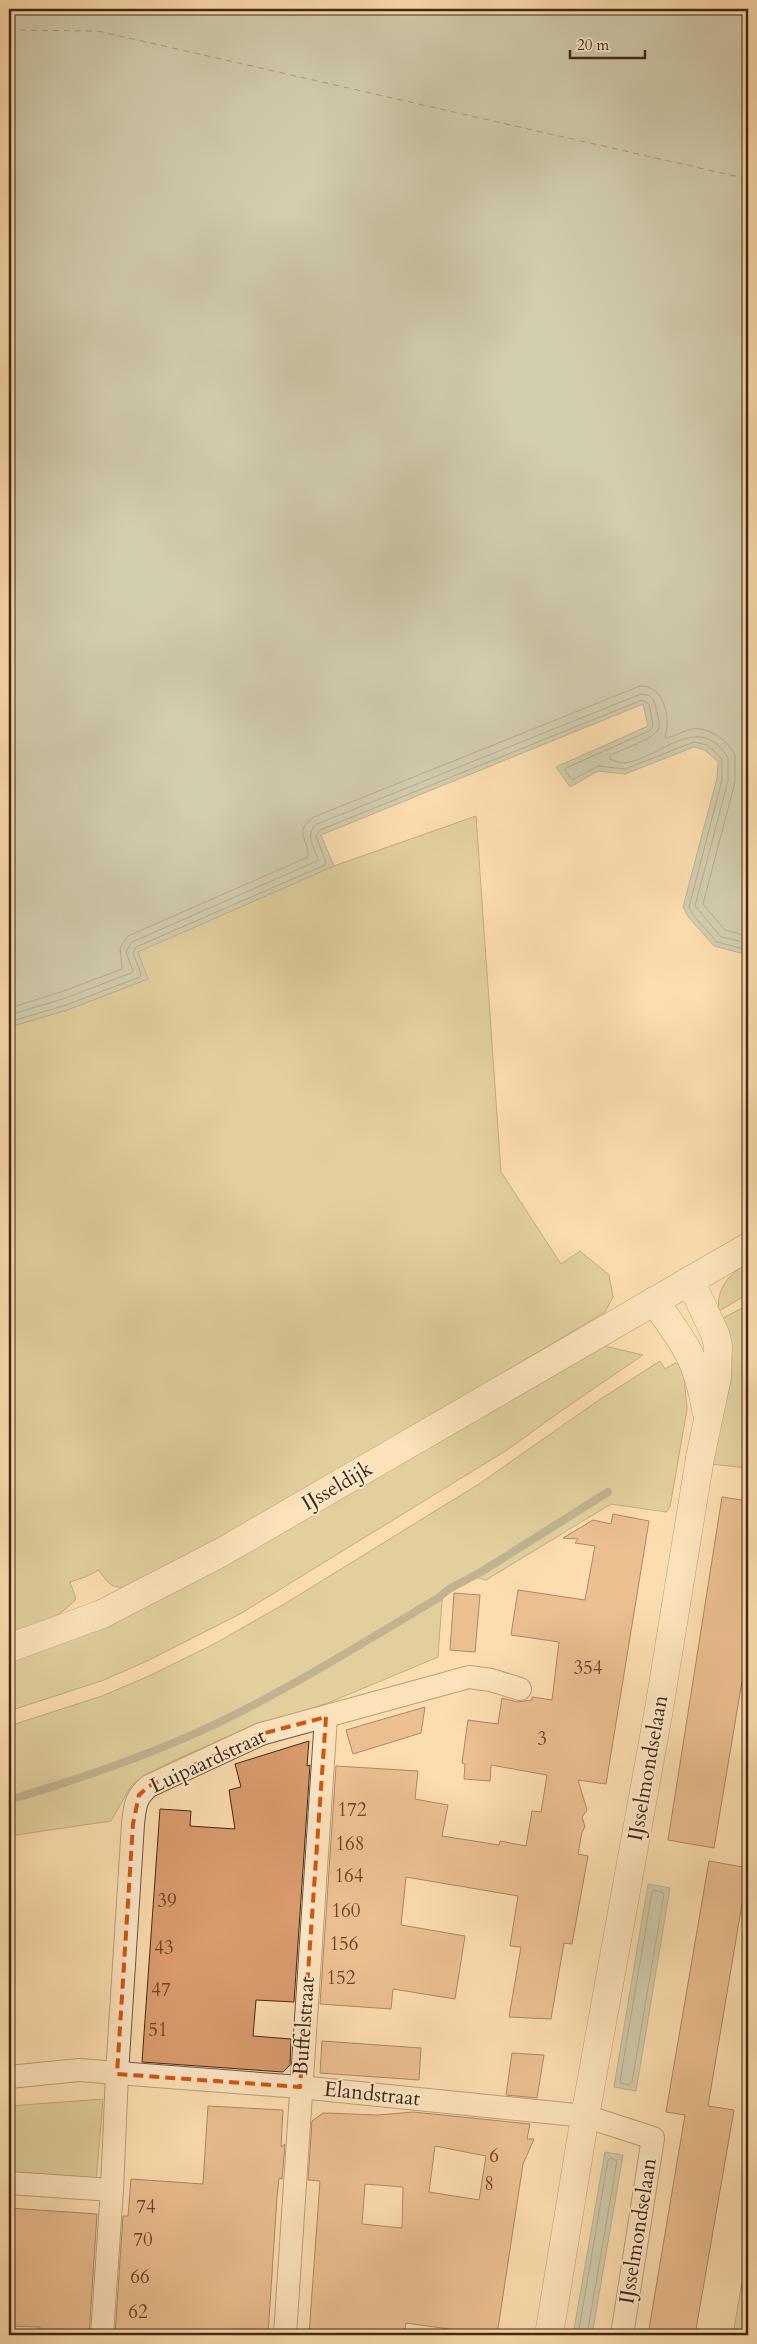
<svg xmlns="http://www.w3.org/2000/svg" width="757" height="2344" viewBox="0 0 757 2344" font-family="Cardo,serif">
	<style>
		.green { fill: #c1c089; stroke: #82744e }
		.water { fill: #9fbbae; stroke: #7b8070 }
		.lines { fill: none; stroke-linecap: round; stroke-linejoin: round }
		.shore { stroke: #727161; stroke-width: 1 }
		.stream { stroke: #7b8070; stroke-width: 8 }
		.ferry { stroke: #5b4c3a; stroke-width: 1; stroke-dasharray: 6 5; stroke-linecap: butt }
		.building { fill: #da9b6e; stroke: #442714; fill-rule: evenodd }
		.minor-casing { stroke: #72543b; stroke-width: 24 }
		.tertiary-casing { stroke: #72543b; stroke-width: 29 }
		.minor { stroke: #fde9cb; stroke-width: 22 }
		.tertiary { stroke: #fde9cb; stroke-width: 28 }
		.marked { fill: none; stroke: #d8540d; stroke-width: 4; stroke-dasharray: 10 6; stroke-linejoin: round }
		.labels { text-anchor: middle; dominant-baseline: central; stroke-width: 4; stroke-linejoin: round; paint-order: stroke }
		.number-label { font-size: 19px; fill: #6a442a }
		.street-label { font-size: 21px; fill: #442714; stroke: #fde9cb }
	</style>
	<rect width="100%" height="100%" fill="#fcddaf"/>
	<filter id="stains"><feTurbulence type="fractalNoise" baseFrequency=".004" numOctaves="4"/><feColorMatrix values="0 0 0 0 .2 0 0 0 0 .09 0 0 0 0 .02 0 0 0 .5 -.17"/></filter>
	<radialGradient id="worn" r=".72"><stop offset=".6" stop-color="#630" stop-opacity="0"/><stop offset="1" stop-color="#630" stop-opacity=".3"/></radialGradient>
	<!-- green -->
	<g class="green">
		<path d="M 476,816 L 501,1172 L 561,1264 L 580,1251 L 609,1275 L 613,1297 L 605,1312 C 448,1406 292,1499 131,1587 C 112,1589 109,1585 99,1570 L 85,1577 L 70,1582 L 76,1599 C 56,1621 36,1625 9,1635 L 9,1027 L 67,1010 L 148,979 L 137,952 L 334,866 Z"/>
		<path d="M 748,1263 L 748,1294 L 719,1311 C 716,1288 729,1274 748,1263 Z"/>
		<polygon points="748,1305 748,1468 710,1464 731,1381 732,1358 721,1319"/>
		<polygon points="604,1346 643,1355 561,1411 507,1450 240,1614 147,1661 104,1680 9,1711 9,1660"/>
		<polygon points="660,1361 665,1369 675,1363 679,1365 684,1377 687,1409 670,1507 666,1512 611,1504 486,1580 471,1576 446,1589 442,1601 438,1657 328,1703 249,1728 179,1758 145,1775 131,1786 111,1821 9,1836 9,1726 102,1696 149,1676 214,1644 286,1603 479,1484 596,1402"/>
		<polygon points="103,2099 96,2181 9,2176 9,2106"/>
		<polygon points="748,2247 748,2335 733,2335"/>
	</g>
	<!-- water -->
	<g class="water">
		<polygon points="9,9 748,9 748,955 714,946 689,918 683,907 717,778 718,762 705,750 694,747 625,774 598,771 570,787 556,767 648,726 643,704 321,835 334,866 138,952 148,979 67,1010 9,1027"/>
		<polygon points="648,1884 670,1888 636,2091 614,2087"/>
		<polygon points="605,2152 623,2155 592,2335 573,2335"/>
	</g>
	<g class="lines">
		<!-- shore -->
		<g class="shore">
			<path d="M 9,1008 L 61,992 L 122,969 L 120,948 L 128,936 L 308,857 C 310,842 292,831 314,817 L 640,686 C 660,685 668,708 667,726 C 667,731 665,733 666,738 C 673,737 681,732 688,730 C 706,724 728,740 735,755 L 735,782 L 703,904 L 725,930 L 748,936"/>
			<path d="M 9,1015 L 63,999 L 131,973 L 133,971 L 126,952 L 132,942 L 317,861 L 318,859 C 314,847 304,833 317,824 L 641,694 C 651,694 654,699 656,708 C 657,714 660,721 659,727 C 658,738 621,750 610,755 L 610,759 C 614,761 620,763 625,763 C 660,758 700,710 728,758 L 728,781 L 695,906 L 721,937 L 748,943"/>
			<polyline points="9,1022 66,1005 140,977 141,974 133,953 136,947 325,865 326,862 316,836 320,830 642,700 649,704 653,725 651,730 566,768 565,771 572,780 598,766 625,769 694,742 707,745 722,759 722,780 689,907 693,915 717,942 748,950"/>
			<polygon points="654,1890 662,1892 664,1894 632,2082 629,2085 621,2083 620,2081 652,1892"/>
			<polyline points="578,2335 608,2160 611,2158 617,2161 587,2335"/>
		</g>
		<!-- stream -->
		<path class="stream" d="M 9,1800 C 83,1778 157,1753 226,1719 C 299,1683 368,1640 438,1598 L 449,1589 L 481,1572 L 608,1492"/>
		<!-- ferry -->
		<polyline class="ferry" points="9,30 98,31 748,179"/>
	</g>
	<!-- building -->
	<g class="building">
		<polygon points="722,1497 748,1501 748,1659 744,1681 742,1681 714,1848 668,1840"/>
		<polygon points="613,1514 649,1521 606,1784 578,1780 587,1810 582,1817 585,1827 582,1832 578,1854 588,1856 572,1944 564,1943 551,2019 509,2017 521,1947 510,1946 518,1896 406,1877 401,1925 465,1936 455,1999 393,1989 391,2009 320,2004 336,1766 418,1771 415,1799 448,1805 442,1836 499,1845 500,1841 526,1846 532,1811 541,1812 547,1775 491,1765 490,1781 464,1779 465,1764 462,1763 468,1720 498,1724 502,1698 517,1702 532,1700 532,1697 552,1700 559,1642 511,1635 518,1590 585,1600 595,1546 575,1543 578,1539 563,1538 593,1520 611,1524"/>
		<polygon points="454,1593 480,1595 475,1652 450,1650"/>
		<polygon points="425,1707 421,1733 353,1754 346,1730"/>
		<polygon points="309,1741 307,1766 310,1765 294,2002 256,2000 253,2036 291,2039 290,2065 283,2072 142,2062 160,1809 191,1811 190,1826 235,1829 229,1790 241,1787 235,1764"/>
		<polygon points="709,1861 748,1868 708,2106 734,2110 695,2335 648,2335 685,2115 666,2112"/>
		<polygon points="322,2041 421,2048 419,2080 320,2073"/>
		<polygon points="512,2053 544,2055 537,2098 506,2095"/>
		<polygon points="208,2106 283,2110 281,2147 285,2144 282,2179 279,2178 277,2197 268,2335 115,2335 123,2216 128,2216 131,2179 203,2184"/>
		<path d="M 413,2112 L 530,2124 L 527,2139 L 534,2139 L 523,2164 L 497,2335 L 455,2335 L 456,2330 L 406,2323 L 404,2335 L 309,2335 L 320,2181 L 308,2180 L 312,2121 L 323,2113 L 378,2115 ZM 435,2146 L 486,2156 L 479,2200 L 429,2192 ZM 365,2184 L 403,2187 L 402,2228 L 362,2224 Z"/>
		<polygon points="9,2208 97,2214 89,2335 39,2335 40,2327 9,2326"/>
	</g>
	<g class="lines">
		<!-- minor casing -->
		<g class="minor-casing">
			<g id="minor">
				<polyline points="9,2077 79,2070 300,2087 585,2116 653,2138 622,2335"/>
				<polyline points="9,2183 112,2190"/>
				<path d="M 102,2335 L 112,2190 L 117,2074 L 133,1824 C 135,1806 135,1798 149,1786 L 261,1734 L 469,1677 L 491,1680 L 520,1689"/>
				<polyline points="285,2335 326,1717"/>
			</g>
		</g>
		<!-- tertiary casing -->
		<g class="tertiary-casing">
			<g id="tertiary">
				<path d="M 654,1301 C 683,1341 698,1359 706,1410"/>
				<polyline points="9,1648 102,1614 222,1552 748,1247"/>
				<polyline points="549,2335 585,2116 659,1709 700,1458 717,1377 718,1345 715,1334 690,1280"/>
			</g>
		</g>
		<!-- minor -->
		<use href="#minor" class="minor"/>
		<!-- tertiary -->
		<use href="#tertiary" class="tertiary"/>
	</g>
	<!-- marked area -->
	<path d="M0 0H757V2344H0ZM 326,1717 L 300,2087 L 117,2074 L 133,1824 L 139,1795 L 149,1786 L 261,1734 Z" fill="#fcddaf" fill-opacity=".55" fill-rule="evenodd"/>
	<path class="marked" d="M 326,1717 L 300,2087 L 117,2074 L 133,1824 L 139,1795 L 149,1786 L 261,1734 Z"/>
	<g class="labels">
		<!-- number labels -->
		<g class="number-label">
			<text x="588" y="1668">354</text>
			<text x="542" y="1739">3</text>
			<text x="352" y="1810">172</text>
			<text x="350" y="1844">168</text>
			<text x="349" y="1876">164</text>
			<text x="167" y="1901">39</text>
			<text x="346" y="1911">160</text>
			<text x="344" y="1944">156</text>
			<text x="164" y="1948">43</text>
			<text x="341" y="1978">152</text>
			<text x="161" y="1990">47</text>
			<text x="158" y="2030">51</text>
			<text x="494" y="2156">6</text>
			<text x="489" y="2184">8</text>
			<text x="146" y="2207">74</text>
			<text x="143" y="2240">70</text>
			<text x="140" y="2277">66</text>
			<text x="138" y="2312">62</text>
		</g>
		<!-- street labels -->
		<g class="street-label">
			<text transform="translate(337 1486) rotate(-30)">IJsseldijk</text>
			<text transform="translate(208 1761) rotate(-25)">Luipaardstraat</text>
			<text transform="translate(648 1768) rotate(-80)">IJsselmondselaan</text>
			<text transform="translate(304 2026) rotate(-86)">Buffelstraat</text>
			<text transform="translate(372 2094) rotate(6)">Elandstraat</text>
			<text transform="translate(638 2231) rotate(-81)">IJsselmondselaan</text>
		</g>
	</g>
	<!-- margin -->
	<rect width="757" height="2344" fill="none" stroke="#fcddaf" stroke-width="30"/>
	<rect x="10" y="10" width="737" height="2324" fill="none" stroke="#442714" stroke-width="2.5"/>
	<rect x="15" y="15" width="727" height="2314" fill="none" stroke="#442714"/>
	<!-- scale -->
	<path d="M570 50v8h75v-8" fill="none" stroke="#442714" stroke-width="2.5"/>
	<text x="577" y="50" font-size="15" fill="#442714" stroke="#fde9cb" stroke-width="4" paint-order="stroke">20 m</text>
	<rect width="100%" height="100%" filter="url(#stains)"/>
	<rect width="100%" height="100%" fill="url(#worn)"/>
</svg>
